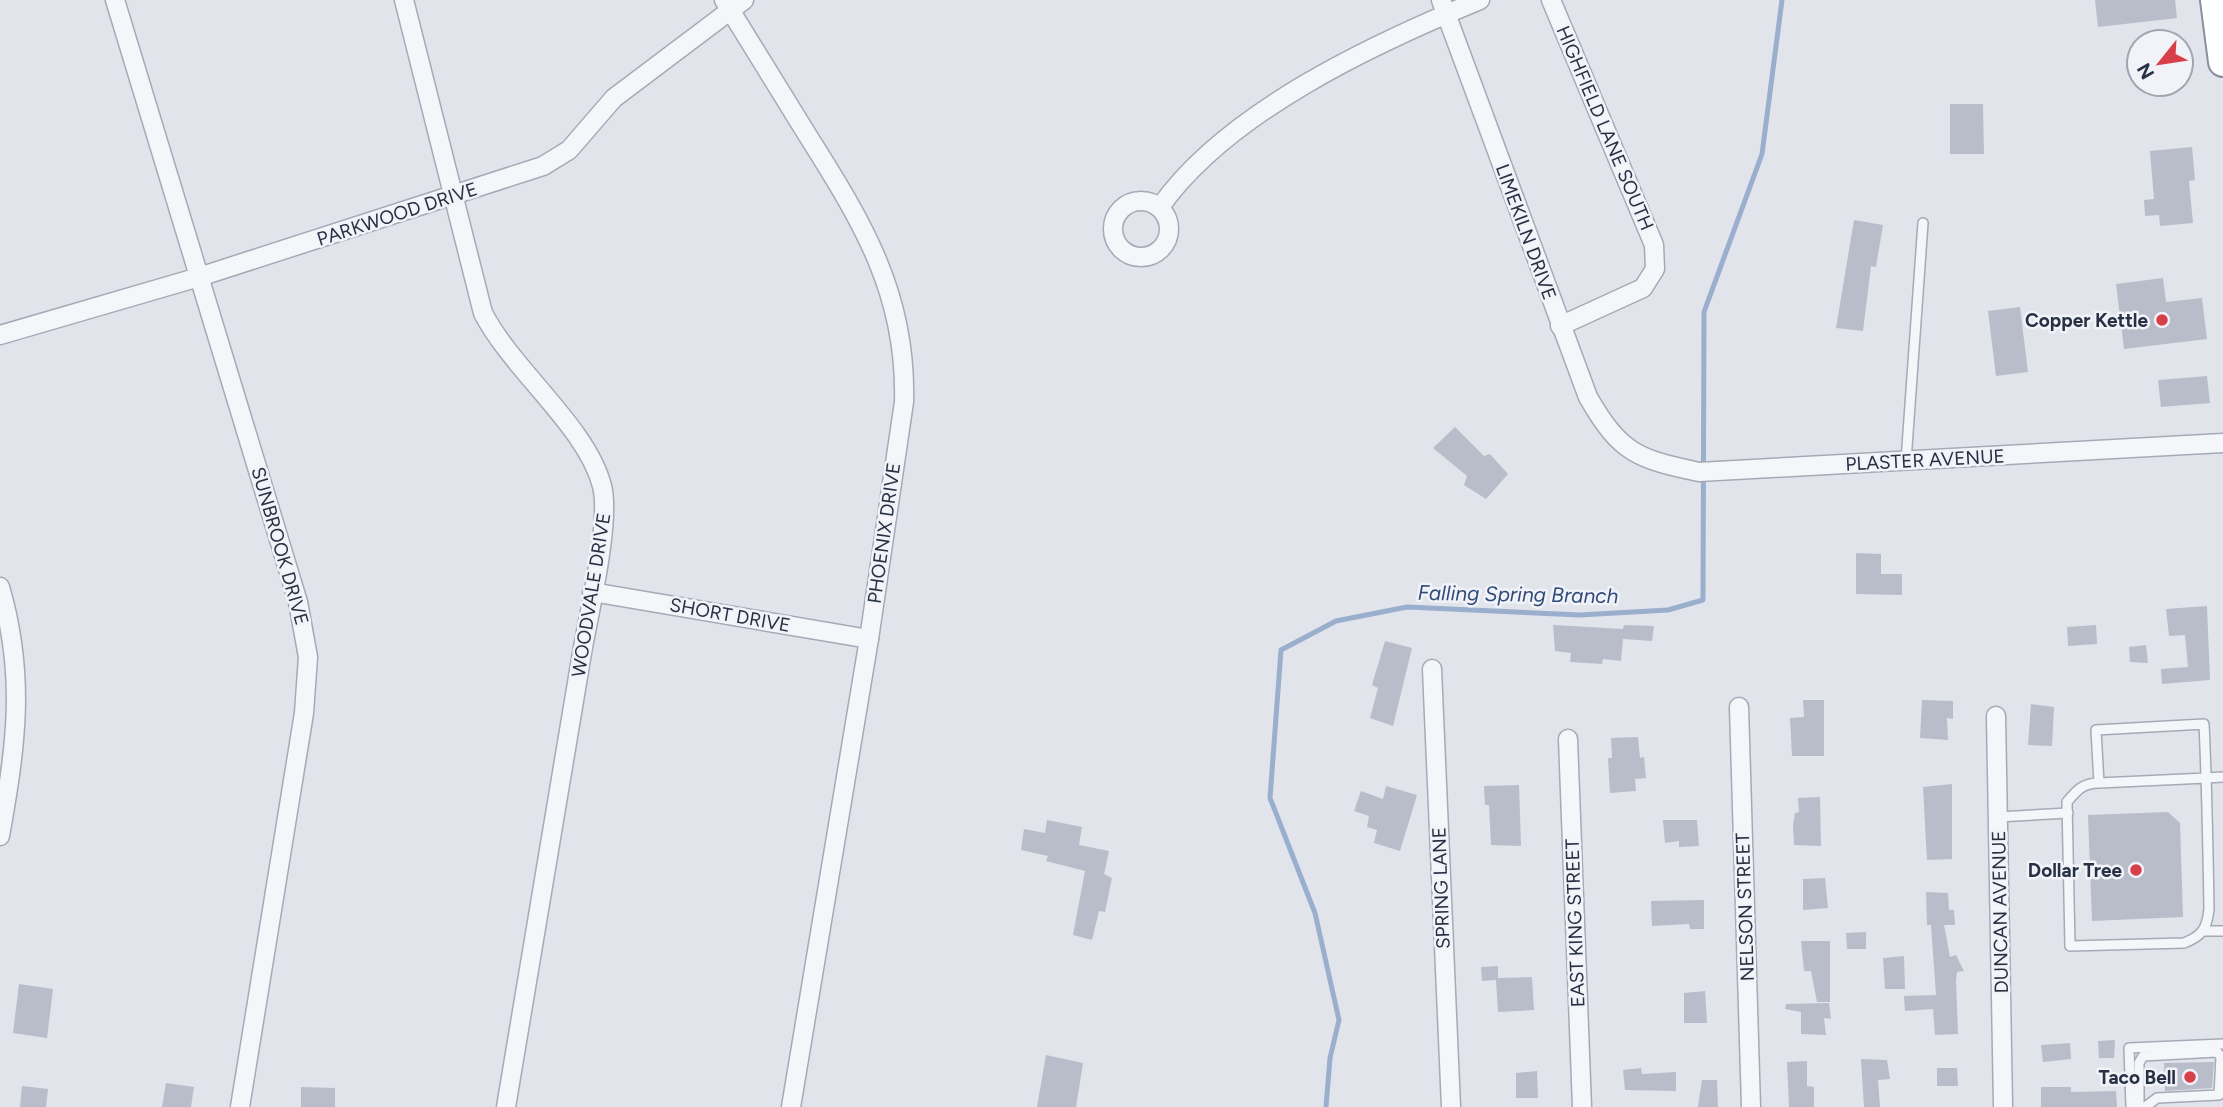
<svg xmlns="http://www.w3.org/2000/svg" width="2223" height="1107" viewBox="0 0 2223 1107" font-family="Figtree,sans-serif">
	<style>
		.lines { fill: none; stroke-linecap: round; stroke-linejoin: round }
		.stream { stroke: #9aaecd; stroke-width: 5 }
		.building { fill: #b8bdc9 }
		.service-casing { stroke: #a6aab6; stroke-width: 12 }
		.minor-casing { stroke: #a6aab6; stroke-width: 21 }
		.trunk-casing { stroke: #8890a2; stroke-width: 32 }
		.service { stroke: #f4f6f9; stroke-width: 9 }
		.minor { stroke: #f4f6f9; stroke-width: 18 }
		.trunk { stroke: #fff; stroke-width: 28 }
		.poi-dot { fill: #d73f49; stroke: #f1f3f8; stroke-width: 2.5 }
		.labels { text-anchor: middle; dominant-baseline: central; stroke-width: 5; stroke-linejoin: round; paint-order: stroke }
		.street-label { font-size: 19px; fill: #283044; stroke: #f1f3f8 }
		.poi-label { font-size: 19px; font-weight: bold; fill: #283044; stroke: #f1f3f8; text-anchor: end }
		.water-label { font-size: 21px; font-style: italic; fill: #2f4b7b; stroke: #f1f3f8 }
	</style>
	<rect width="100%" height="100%" fill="#e1e4eb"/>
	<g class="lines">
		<!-- stream -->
		<polyline class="stream" points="1326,1107 1330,1058 1339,1020 1315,913 1270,798 1281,650 1336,621 1407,607 1580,615 1668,610 1703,600 1704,312 1762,154 1782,0"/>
	</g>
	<!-- building -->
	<g class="building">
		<polygon points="2095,0 2175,0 2177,18 2098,27"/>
		<polygon points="1950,104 1983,104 1984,154 1950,154"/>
		<polygon points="2192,147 2195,180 2189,181 2193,223 2160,226 2159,215 2145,216 2144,200 2154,199 2150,151"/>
		<polygon points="1854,220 1883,225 1876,267 1871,266 1863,331 1836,328"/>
		<polygon points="2163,278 2166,302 2202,298 2207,339 2124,349 2116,284"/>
		<polygon points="2020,307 2028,372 1996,376 1988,311"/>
		<polygon points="2207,376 2210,403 2161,407 2158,380"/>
		<polygon points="1455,427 1484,456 1490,454 1508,474 1486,499 1464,485 1467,476 1433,448"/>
		<polygon points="1856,553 1881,554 1881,574 1902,574 1902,595 1856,594"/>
		<polygon points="2207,606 2210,680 2162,684 2161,669 2188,667 2185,635 2169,636 2166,609"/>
		<polygon points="1553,625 1623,629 1624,625 1654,626 1652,641 1623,639 1621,661 1603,659 1602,664 1570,662 1571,653 1555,651"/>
		<polygon points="2096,625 2097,644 2068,646 2067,627"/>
		<polygon points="1385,641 1412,648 1393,726 1370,718 1378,688 1372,685"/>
		<polygon points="2146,645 2148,663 2130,662 2129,647"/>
		<polygon points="1803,700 1824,700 1824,756 1792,756 1790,718 1804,717"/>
		<polygon points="1922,700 1953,701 1953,719 1947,718 1948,740 1920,738"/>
		<polygon points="2031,704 2054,707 2052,746 2028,745"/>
		<polygon points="1638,737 1640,758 1644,757 1646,778 1635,779 1636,791 1610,793 1608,758 1612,758 1611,738"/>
		<polygon points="1952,784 1952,859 1927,860 1923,787"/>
		<polygon points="1519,785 1521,846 1491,845 1489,805 1485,805 1484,786"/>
		<polygon points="1386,786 1417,795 1400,851 1374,843 1377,830 1367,827 1369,816 1354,811 1361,791 1383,799"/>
		<polygon points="1820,797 1821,846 1794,845 1793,826 1795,813 1799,812 1798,798"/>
		<polygon points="2168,812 2180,823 2183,917 2092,921 2088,815"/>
		<polygon points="1047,820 1082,827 1079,845 1109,851 1104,874 1112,878 1105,912 1099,911 1092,940 1073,935 1085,871 1046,861 1048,856 1021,850 1024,829 1045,833"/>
		<polygon points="1663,820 1697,820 1699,846 1679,847 1679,841 1665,843"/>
		<polygon points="1825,878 1828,908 1803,910 1803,879"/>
		<polygon points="1926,892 1948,893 1949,910 1954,910 1955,925 1944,925 1950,957 1956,955 1964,971 1957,972 1956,981 1958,1034 1935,1035 1933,1009 1905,1011 1904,996 1936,995 1931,925 1927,925"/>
		<polygon points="1704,900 1704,929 1690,929 1689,924 1652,926 1651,901"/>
		<polygon points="1866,932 1866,949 1847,949 1846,933"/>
		<polygon points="1801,941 1830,941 1830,1002 1817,1002 1811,971 1804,971"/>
		<polygon points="1904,956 1905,989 1885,989 1883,958"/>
		<polygon points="1498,966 1498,978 1532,977 1534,1010 1498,1012 1496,980 1482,981 1481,967"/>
		<polygon points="19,984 53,989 47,1038 13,1033"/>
		<polygon points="1705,991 1707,1023 1684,1023 1684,993"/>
		<polygon points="1829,1003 1831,1019 1824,1018 1826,1035 1801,1034 1801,1012 1785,1009 1786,1004"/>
		<polygon points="2115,1040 2114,1058 2099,1058 2098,1041"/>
		<polygon points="2070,1043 2071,1059 2043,1062 2041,1045"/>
		<polygon points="1046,1055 1083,1063 1076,1107 1037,1107"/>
		<polygon points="1861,1059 1887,1060 1890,1079 1878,1080 1880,1107 1864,1107"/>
		<polygon points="1807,1061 1807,1086 1814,1087 1814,1107 1789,1107 1787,1062"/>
		<polygon points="2214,1062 2212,1088 2165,1091 2164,1063"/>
		<polygon points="1641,1068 1642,1074 1676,1072 1676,1091 1625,1090 1623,1070"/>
		<polygon points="1937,1068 1957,1068 1958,1086 1937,1086"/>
		<polygon points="1537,1071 1538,1098 1516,1098 1516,1073"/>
		<polygon points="1702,1080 1717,1080 1718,1107 1698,1107"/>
		<polygon points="166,1083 194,1087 191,1107 162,1107"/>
		<polygon points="22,1086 48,1089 46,1107 20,1107"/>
		<polygon points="301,1087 335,1088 335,1107 301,1107"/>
		<polygon points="2041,1087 2071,1087 2071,1092 2116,1091 2117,1107 2041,1107"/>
	</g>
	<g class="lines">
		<!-- service casing -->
		<g class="service-casing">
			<g id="service">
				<polyline points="1906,461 1923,223"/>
				<path d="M 2099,783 L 2096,730 L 2204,724 C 2207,786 2208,848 2209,909 C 2207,929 2202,936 2184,943 L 2070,946 L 2067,802 C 2077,790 2083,783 2099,783 L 2206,778 L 2223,777"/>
				<polyline points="1998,817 2068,813"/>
				<polyline points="2204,931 2223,931"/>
				<polyline points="2131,1107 2129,1048 2223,1044"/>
				<polyline points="2136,1107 2139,1102 2139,1063 2143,1056 2217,1052 2221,1057 2219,1095 2157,1098 2145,1107"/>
			</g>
		</g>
		<!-- minor casing -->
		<g class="minor-casing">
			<g id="minor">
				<polyline points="115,0 298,602 308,657 304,713 240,1107"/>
				<path d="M 404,0 L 483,313 C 513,371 587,427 602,486 C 611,521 589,613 582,653 C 557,804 531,956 506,1107"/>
				<path d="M 724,0 C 752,45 780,91 808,136 C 863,223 907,295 904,402 L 869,639 L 791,1107"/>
				<path d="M 1441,0 L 1588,397 C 1620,453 1637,459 1699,472 L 2223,443"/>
				<polyline points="1551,0 1654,245 1655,269 1643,288 1560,326"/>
				<circle cx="1141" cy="229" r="28"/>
				<path d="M 1160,207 C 1227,112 1373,44 1480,0"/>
				<polyline points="0,335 199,277 543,166 569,150 614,98 744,0"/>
				<path d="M 0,587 C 26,676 16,746 0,836"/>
				<polyline points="592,592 869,639"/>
				<polyline points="1432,669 1451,1107"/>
				<polyline points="1739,707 1751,1107"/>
				<polyline points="1996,716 2003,1107"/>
				<polyline points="1568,739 1582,1107"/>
			</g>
		</g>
		<!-- trunk casing -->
		<g class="trunk-casing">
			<polyline id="trunk" points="2215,0 2223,62"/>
		</g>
		<!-- service -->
		<use href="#service" class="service"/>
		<!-- minor -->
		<use href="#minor" class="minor"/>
		<!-- trunk -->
		<use href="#trunk" class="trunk"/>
	</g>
	<!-- markers -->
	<g class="poi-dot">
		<circle cx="2162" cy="320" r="7"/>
		<circle cx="2136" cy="870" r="7"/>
		<circle cx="2190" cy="1077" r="7"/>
	</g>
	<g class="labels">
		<!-- street labels -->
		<g class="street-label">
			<text transform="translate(1605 128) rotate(67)">HIGHFIELD LANE SOUTH</text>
			<text transform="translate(397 214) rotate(-18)">PARKWOOD DRIVE</text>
			<text transform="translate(1526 232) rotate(70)">LIMEKILN DRIVE</text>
			<text transform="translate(1925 460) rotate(-3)">PLASTER AVENUE</text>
			<text transform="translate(884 533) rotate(-82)">PHOENIX DRIVE</text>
			<text transform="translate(280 546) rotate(74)">SUNBROOK DRIVE</text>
			<text transform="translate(591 595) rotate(-81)">WOODVALE DRIVE</text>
			<text transform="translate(730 615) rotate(10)">SHORT DRIVE</text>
			<text transform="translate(1441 888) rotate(-92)">SPRING LANE</text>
			<text transform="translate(1745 907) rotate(-92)">NELSON STREET</text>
			<text transform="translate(2000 912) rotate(-91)">DUNCAN AVENUE</text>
			<text transform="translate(1575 923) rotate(-92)">EAST KING STREET</text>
		</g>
		<!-- poi labels -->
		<g class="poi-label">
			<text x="2148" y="320">Copper Kettle</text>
			<text x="2122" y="870">Dollar Tree</text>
			<text x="2176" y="1077">Taco Bell</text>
		</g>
		<!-- water labels -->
		<g class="water-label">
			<text transform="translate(1518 594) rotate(1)">Falling Spring Branch</text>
		</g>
	</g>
	<!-- north arrow -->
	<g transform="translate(2160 63) rotate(240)"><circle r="33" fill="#f1f3f8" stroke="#a1a5b0" stroke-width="2"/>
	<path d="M0-5L12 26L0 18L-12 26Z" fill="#d73f49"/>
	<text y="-10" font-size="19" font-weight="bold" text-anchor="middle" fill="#283044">N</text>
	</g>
</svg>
